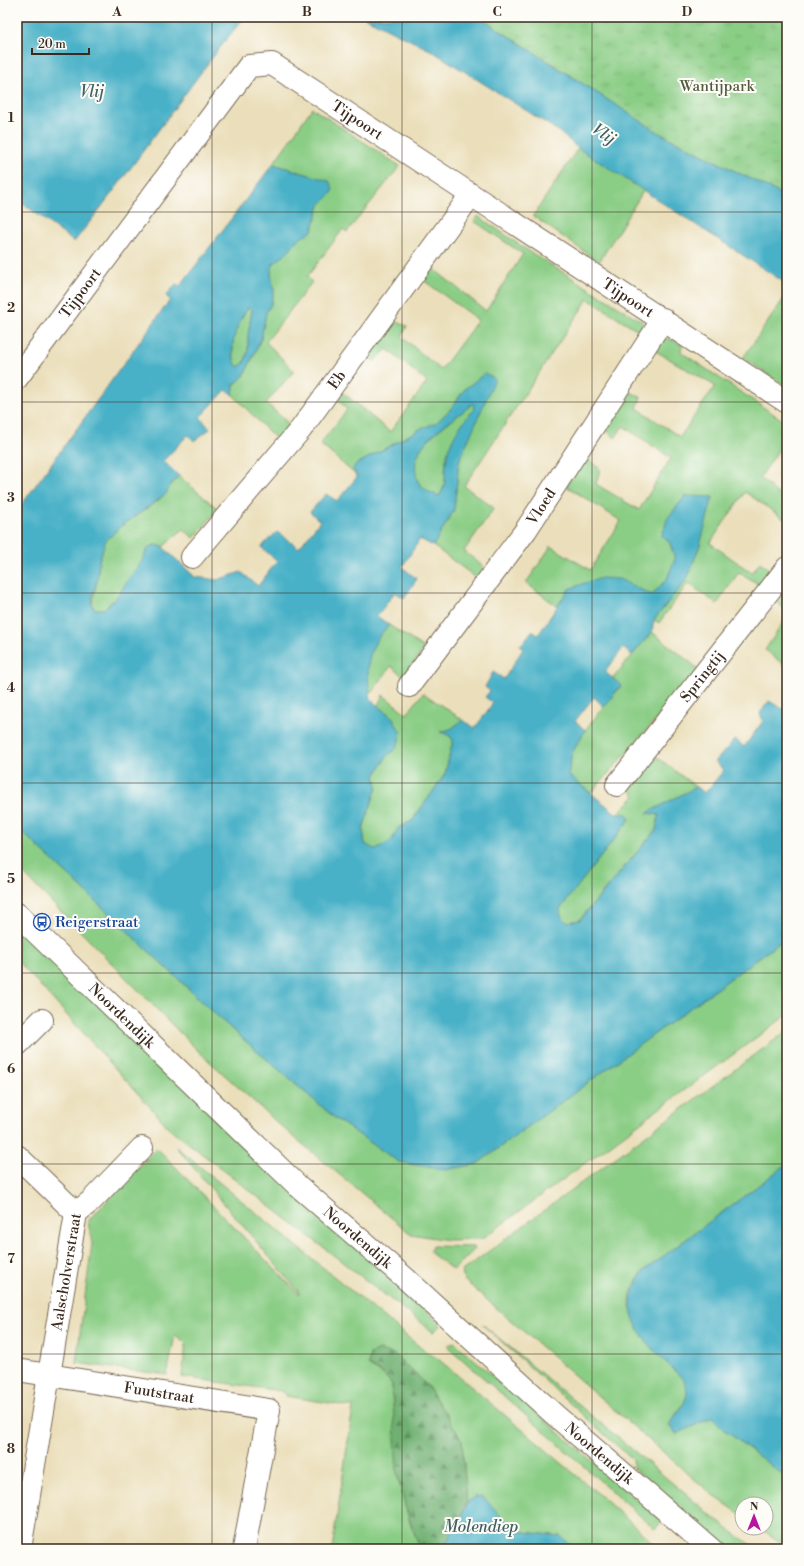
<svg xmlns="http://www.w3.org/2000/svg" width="804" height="1566" viewBox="0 0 804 1566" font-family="'Libre Bodoni',serif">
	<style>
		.green { fill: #8acd85; stroke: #627c52 }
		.forest { fill: url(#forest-firs); stroke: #556d48 }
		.park { fill: url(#park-tufts); stroke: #627c52 }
		.water { fill: #48b1c7; stroke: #426e72; fill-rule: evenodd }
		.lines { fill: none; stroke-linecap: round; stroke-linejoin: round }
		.minor-casing { stroke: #796955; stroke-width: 24 }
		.minor { stroke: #fff; stroke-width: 22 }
		.grid { fill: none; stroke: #3b2a1e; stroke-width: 1; stroke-opacity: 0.55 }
		.labels { text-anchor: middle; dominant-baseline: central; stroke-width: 4; stroke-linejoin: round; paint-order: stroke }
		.park-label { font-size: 15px; fill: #535b3d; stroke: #fdfcf7 }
		.street-label { font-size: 15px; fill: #3b2a1e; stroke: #fdfcf7 }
		.transit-label { font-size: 15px; fill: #164399; stroke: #fdfcf7; text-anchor: start }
		.water-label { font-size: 16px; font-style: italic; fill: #406062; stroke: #fdfcf7 }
		.neatline { fill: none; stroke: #3b2a1e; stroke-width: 1.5 }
		.grid-label { font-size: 13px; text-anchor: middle; font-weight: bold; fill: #3b2a1e }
	</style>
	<defs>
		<pattern id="forest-firs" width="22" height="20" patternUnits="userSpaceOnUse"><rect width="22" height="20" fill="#6fb072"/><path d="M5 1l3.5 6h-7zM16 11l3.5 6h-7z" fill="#5c8f5d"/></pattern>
		<pattern id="park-tufts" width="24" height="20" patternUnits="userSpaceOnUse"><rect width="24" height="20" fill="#8acd85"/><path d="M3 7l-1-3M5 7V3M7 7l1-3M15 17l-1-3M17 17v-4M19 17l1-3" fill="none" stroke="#78b072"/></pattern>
	</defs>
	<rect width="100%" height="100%" fill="#fdfcf7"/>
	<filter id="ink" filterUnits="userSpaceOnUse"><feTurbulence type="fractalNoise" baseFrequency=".025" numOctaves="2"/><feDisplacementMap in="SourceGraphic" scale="8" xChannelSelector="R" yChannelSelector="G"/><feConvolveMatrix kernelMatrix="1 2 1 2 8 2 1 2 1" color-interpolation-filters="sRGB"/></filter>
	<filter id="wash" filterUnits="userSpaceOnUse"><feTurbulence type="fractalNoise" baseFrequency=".012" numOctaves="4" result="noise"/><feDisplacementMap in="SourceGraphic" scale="16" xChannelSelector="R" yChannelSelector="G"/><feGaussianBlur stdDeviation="0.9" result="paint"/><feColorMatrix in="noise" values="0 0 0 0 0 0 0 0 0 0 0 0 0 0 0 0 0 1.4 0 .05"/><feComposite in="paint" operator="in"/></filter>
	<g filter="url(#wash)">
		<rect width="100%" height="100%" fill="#ebdfbb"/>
		<!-- green -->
		<g class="green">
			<polygon points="312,108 400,166 347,232 343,229 307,277 312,282 266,342 294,371 266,403 289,424 277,440 233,395 234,385 244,376 261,339 266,313 271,304 274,291 271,273 273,264 286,254 296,241 312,231 320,205 332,193 329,181 273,164"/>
			<polygon points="578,148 644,190 599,262 533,216"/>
			<polygon points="478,216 527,250 643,322 641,332 588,299 464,486 494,508 464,551 484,567 478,579 433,546 454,510 459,461 494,379 465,389 450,410 436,423 420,429 355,465 357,476 320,444 347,410 337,397 341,391 390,432 427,382 387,349 374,362 367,352 392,320 407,326 402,337 441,370 478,320 423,280 430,266 486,311 523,254 474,221"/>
			<polygon points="787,294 787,387 743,358"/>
			<path d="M 249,307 L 252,310 L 248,335 L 248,351 L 244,363 L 238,367 C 232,361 232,341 234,333 C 236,324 243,314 249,307 Z"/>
			<polygon points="668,338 682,345 681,352 787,423 787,437 760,478 787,502 787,521 745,492 710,543 752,573 760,562 774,573 763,587 739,572 717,604 688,583 659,623 654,620 687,579 700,545 662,536 670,543 675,559 667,579 652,595 637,589 569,589 557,606 526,583 551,546 590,570 621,521 566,486 585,457 600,469 596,484 639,510 671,458 623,426 615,438 605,429 628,391 641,397 637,408 680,437 715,386 654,350 659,340"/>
			<path d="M 474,402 L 474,410 C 461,423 448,442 446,461 C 444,474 448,484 439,496 C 426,491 417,486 415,472 C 410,442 455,421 474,402 Z"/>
			<polygon points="179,476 218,509 194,538 183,529 163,547 156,545 149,547 138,568 132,574 116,598 104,609 95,609 92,605 97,581 99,561 105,542 120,527 159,500"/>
			<polygon points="785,593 787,595 787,612 777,602"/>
			<polygon points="787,617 787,670 783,664 765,650"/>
			<path d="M 389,625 L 424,648 L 405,678 L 391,666 L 370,695 C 365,664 366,649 389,625 Z"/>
			<polygon points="652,632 700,670 591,793 568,775 572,753 585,730 621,686 613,678"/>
			<polygon points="423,693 463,720 451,729 441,732 449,735 453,740 445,774 412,821 398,828 393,840 376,850 365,844 363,829 377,787 375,776 387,756 397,748 393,718 378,705 383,695 407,714"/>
			<polygon points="653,754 696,787 648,813 659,815 656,830 579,920 567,922 561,916 559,910 630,819 627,814 617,814 635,796 626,785"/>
			<polygon points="17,827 227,1025 336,1119 399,1162 477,1164 787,937 787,1015 482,1239 448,1240 411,1234 282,1127 197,1050 17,867"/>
			<polygon points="17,924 425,1310 441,1325 433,1332 170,1129 17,960"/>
			<polygon points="787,1031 787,1164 645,1270 637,1280 631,1293 630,1307 654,1349 684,1380 688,1387 687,1399 669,1424 676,1434 712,1417 725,1430 787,1478 787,1547 760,1528 766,1528 766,1504 742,1504 742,1515 714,1496 464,1280 462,1271"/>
			<path d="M 176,1147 L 426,1352 L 437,1358 L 602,1497 L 660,1549 L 576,1549 L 560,1536 L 515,1531 L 483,1497 L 469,1501 L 467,1504 L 462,1441 L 447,1416 L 426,1384 L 368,1365 L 383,1374 L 392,1384 C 391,1394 393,1404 394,1414 C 397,1459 399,1510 422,1549 L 332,1549 L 353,1407 L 286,1396 L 281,1391 L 182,1377 L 186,1343 L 175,1335 L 167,1375 L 76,1363 L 92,1244 L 88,1221 L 157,1148 L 299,1294 L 299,1292 Z"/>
			<polygon points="433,1246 474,1247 475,1249 453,1270 432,1254 430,1251"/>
			<polygon points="482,1324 725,1527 757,1549 731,1549 725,1545 633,1468 633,1460"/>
			<polygon points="454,1342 662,1521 655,1529 447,1346"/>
		</g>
		<!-- forest -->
		<polygon class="forest" points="379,1350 394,1354 426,1384 447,1416 462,1441 467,1504 443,1549 422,1549 417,1540 405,1506 397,1474 392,1384 383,1374 368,1365 370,1354"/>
		<!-- park -->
		<polygon class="park" points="479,17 787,17 787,197 661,134"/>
		<!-- water -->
		<g class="water">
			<path d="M 17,17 L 248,17 L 241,21 C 183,93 132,170 74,242 L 25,205 L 17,204 Z"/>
			<polygon points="364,17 479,17 661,134 787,197 787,284 578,148 557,130 432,51"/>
			<path d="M 273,164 L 329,181 L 333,188 L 332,193 L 320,205 L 312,231 L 296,241 L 286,254 L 273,264 L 271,273 L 274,291 L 271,304 L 266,313 L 261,339 L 244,376 L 234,385 L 233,395 L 226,390 L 200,417 L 210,429 L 194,441 L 188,435 L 163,461 L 179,476 L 171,484 L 166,494 L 120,527 L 105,542 L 99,561 L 97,581 L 93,594 L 92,605 L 94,609 L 104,609 L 116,598 L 132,574 L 138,568 L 149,547 L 156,545 L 163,547 L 195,577 L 217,580 L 241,572 L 258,586 L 277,561 L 261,547 L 277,532 L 299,548 L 320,521 L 310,512 L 326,494 L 337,501 L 357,477 L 353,469 L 355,465 L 420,429 L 436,423 L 450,410 L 465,389 L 485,373 L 495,379 L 459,461 L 454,510 L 433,546 L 420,539 L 402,567 L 417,579 L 404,598 L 395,592 L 377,616 L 389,625 C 365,650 366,667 371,700 L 393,718 L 401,733 L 397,748 L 387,756 L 375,776 L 377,787 L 363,829 L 365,844 L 376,850 L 392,840 L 398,828 L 412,821 L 445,774 L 453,740 L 449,735 L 440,732 L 451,729 L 463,720 L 475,728 L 493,703 L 485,697 L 490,691 L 485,687 L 493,672 L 504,679 L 523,649 L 520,646 L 532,631 L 538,635 L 569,589 L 582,584 L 602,578 L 619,579 L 652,595 L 667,579 L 675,559 L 670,543 L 662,536 L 667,519 L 685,496 L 713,497 L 700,545 L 687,579 L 654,620 L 652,632 L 632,655 L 623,648 L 605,672 L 621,685 L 604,707 L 594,697 L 575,721 L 585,730 L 572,753 L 568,775 L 617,814 L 627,814 L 630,819 L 560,909 L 561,916 L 567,922 L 580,920 L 656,830 L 659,815 L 647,813 L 696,787 L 705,793 L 724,770 L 715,762 L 735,739 L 744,747 L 763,721 L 760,713 L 769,701 L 783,709 L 787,705 L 787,937 L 477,1164 L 445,1170 L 399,1162 L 336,1119 L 227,1025 L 17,827 L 17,511 L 170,300 L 166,296 L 176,284 L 180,286 ZM 249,307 L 252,310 L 248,335 L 248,351 L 244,363 L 238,367 C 225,353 238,319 249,307 ZM 473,403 L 474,410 C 461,423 448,442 446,461 C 444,474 448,485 439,496 C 428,492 417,487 416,474 C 410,440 452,423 473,403 Z"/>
			<path d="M 787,1164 L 787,1478 L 725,1430 L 712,1417 L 677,1434 L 669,1425 C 679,1410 693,1398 684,1380 C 653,1348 608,1316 645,1270 Z"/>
			<polygon points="474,1497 483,1497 515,1531 560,1536 576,1549 443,1549 469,1501"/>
		</g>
	</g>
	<g filter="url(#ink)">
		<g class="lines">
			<!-- minor casing -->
			<g class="minor-casing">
				<g id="minor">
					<path id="s1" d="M 17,378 L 249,66 L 272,64 L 787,402"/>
					<path id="s2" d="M 192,557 L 301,429 L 471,195"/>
					<path id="s3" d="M 409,686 L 526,530 L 663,319"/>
					<path id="s4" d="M 617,785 L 787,568"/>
					<path id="s5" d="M 17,914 L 298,1186 L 405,1278 L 556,1416 L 711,1549"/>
					<polyline points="17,1045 42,1020"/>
					<polyline points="17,1156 76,1213"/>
					<path id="s6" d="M 17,1370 L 269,1410 L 244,1549"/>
					<path id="s7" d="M 20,1549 L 76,1213 L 91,1201 L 142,1148"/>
				</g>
			</g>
			<!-- minor -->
			<use href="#minor" class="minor"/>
		</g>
	</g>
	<!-- grid -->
	<path class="grid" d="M 212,17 L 212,1549M 402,17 L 402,1549M 592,17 L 592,1549M 17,212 L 787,212M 17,402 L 787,402M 17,593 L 787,593M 17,783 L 787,783M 17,973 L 787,973M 17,1164 L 787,1164M 17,1354 L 787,1354"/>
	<!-- icons -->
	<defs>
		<g id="bus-ring" transform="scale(0.9)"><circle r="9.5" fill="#fdfcf7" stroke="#1a4fb4" stroke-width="1.5"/><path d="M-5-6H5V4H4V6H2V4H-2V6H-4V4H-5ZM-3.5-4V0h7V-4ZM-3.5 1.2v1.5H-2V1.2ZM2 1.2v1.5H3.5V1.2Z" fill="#1a4fb4"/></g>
	</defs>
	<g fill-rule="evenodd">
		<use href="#bus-ring" x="42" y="922"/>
	</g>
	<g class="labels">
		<!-- park labels -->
		<g class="park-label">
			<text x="717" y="86">Wantijpark</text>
		</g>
		<!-- street labels -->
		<g class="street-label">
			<text stroke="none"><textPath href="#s1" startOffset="514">Tijpoort</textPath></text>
			<text stroke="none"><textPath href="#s1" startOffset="106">Tijpoort</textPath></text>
			<text stroke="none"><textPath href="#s1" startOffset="838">Tijpoort</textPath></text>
			<text stroke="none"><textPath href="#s2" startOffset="229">Eb</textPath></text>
			<text stroke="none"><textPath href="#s3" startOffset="223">Vloed</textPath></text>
			<text stroke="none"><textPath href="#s4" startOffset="138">Springtij</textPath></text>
			<text stroke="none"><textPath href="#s5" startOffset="146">Noordendijk</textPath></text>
			<text stroke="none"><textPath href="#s5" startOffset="470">Noordendijk</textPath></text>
			<text stroke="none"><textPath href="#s7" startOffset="281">Aalscholverstraat</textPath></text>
			<text stroke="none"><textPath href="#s6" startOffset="144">Fuutstraat</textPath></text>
			<text stroke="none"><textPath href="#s5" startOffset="794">Noordendijk</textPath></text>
		</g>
		<!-- transit labels -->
		<g class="transit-label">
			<text x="55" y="922">Reigerstraat</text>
		</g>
		<!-- water labels -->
		<g class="water-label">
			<text x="92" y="92">Vlij</text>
			<text transform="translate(604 134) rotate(33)">Vlij</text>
			<text x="481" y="1527">Molendiep</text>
		</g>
	</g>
	<!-- margin -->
	<rect width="804" height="1566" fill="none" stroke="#fdfcf7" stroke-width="44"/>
	<!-- north arrow -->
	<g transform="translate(754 1516)"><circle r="19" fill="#fdfcf7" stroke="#afa8a0"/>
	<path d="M0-3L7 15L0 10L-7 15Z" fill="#b5179e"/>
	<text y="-6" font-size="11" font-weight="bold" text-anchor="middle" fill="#3b2a1e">N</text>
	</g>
	<!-- scale -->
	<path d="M32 48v6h57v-6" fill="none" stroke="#3b2a1e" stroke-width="2"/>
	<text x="38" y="48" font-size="12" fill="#3b2a1e" stroke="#fdfcf7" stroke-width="3" paint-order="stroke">20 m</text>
	<rect x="22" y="22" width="760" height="1522" class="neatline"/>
	<g class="grid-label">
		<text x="117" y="16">A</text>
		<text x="307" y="16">B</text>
		<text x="497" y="16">C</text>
		<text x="687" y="16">D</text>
		<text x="11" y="122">1</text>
		<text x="11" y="312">2</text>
		<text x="11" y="502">3</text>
		<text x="11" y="692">4</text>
		<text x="11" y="883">5</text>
		<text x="11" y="1073">6</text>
		<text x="11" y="1263">7</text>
		<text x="11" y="1453">8</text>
	</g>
</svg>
